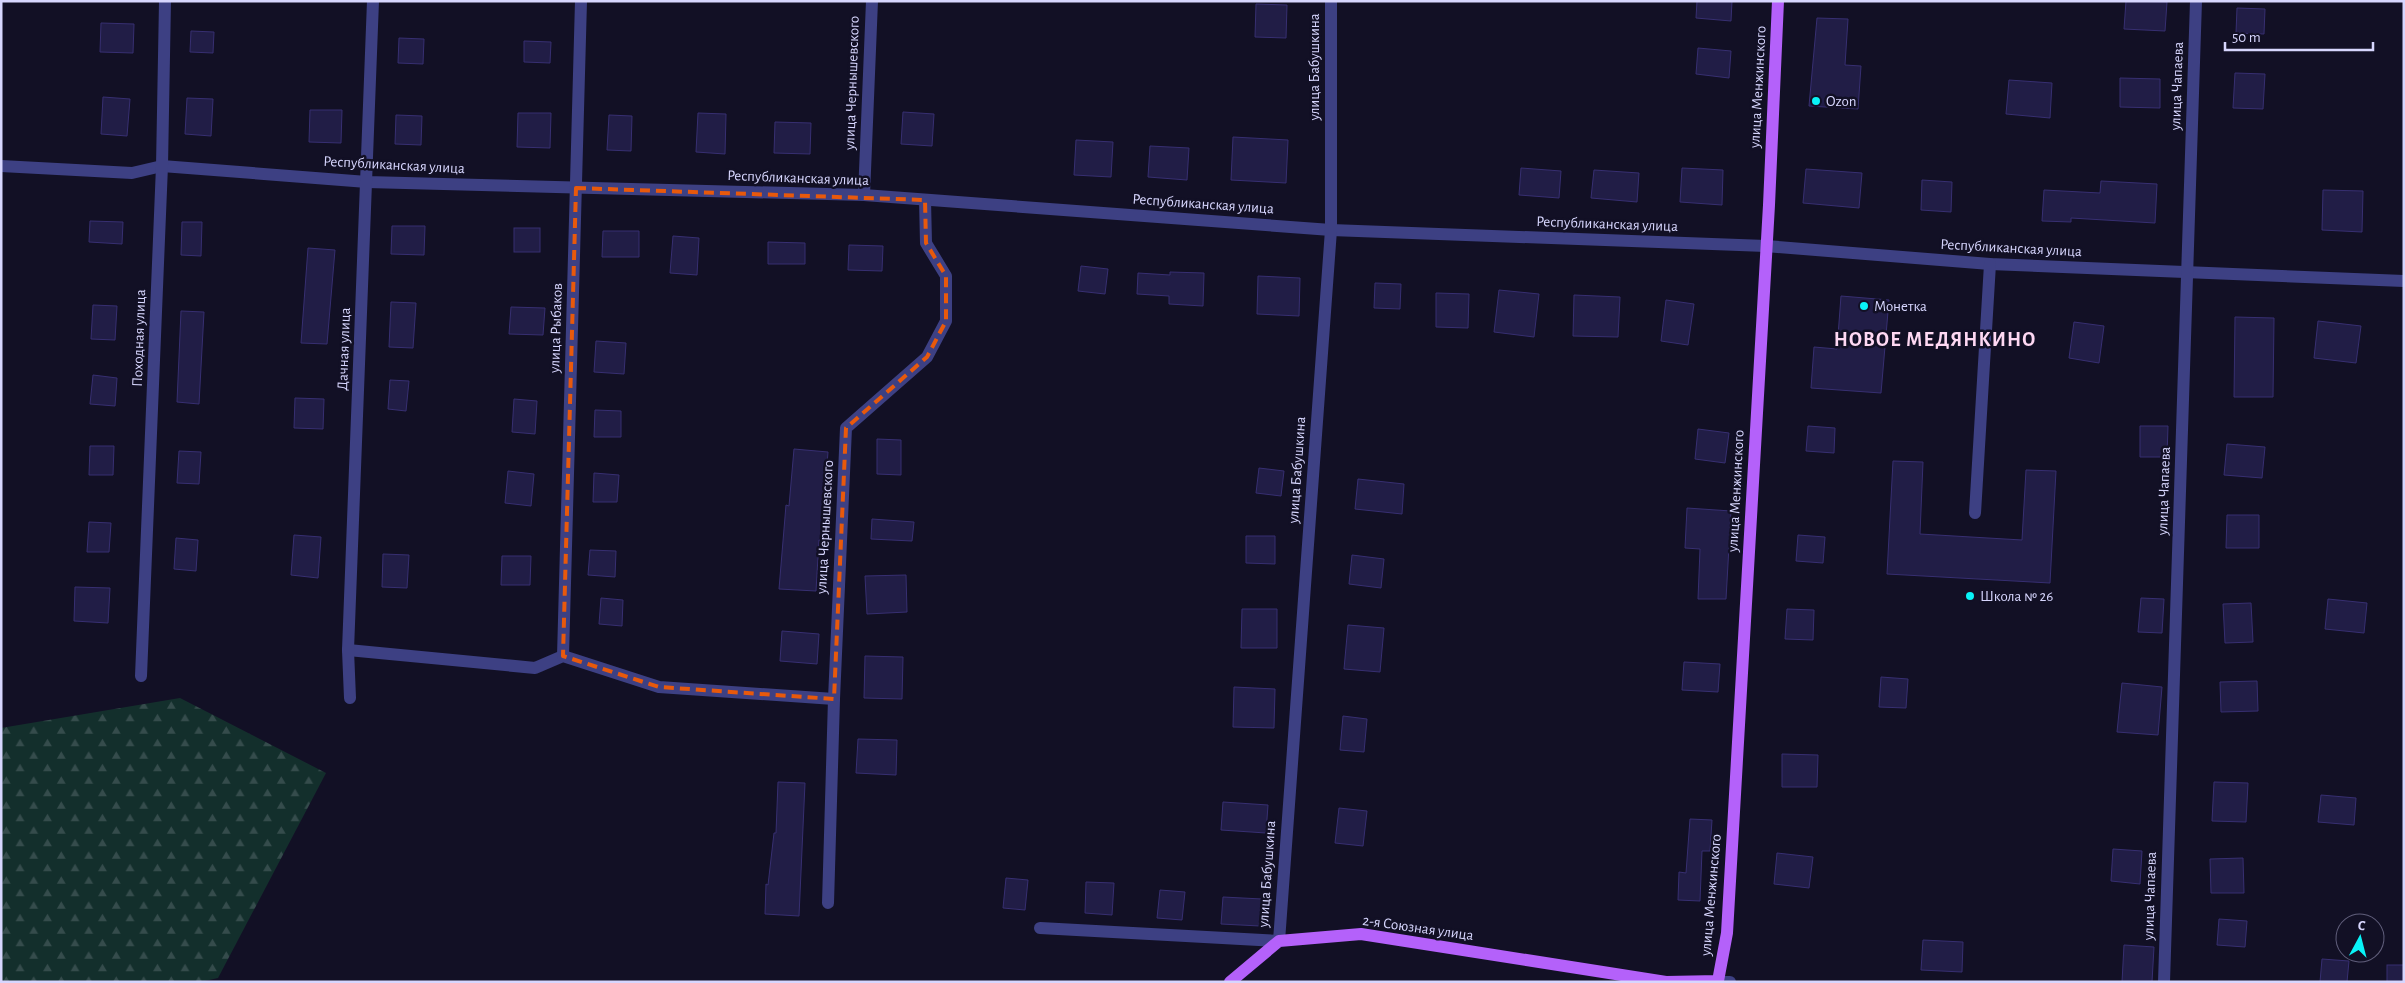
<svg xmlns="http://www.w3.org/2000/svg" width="2405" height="983" viewBox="0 0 2405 983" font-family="'Alegreya Sans',sans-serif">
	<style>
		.forest { fill: url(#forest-firs) }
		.building { fill: #211d46; stroke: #372f71 }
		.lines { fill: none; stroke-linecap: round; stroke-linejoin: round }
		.minor { stroke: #3d4083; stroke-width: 12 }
		.major { stroke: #b461fa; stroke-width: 12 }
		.marked { fill: none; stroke: #e8590c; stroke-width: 4; stroke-dasharray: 10 6; stroke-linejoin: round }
		.poi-dot { fill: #09f3f7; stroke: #121025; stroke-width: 2 }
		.labels { text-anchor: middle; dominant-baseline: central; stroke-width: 5; stroke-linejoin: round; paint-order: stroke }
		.street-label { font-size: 15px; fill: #d7d6fe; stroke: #121025 }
		.poi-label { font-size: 15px; fill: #d7d6fe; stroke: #121025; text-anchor: start }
		.district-label { font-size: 20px; font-weight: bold; letter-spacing: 1px; fill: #fed8f3; stroke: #121025 }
	</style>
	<defs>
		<pattern id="forest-firs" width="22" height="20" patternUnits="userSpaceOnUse" patternTransform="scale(1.25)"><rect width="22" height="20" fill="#132f2c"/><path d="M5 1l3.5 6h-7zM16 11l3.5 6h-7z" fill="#354c4c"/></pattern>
	</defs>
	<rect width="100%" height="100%" fill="#121025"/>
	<!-- forest -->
	<polygon class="forest" points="180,698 326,773 218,978 200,982 1,982 1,728"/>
	<!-- building -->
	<g class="building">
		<polygon points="1697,1 1732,1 1731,21 1696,18"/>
		<polygon points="2126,1 2167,2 2165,31 2124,29"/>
		<polygon points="1256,4 1287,5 1286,38 1255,37"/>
		<polygon points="2237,8 2265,9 2264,34 2236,33"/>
		<polygon points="1817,18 1848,19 1845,65 1861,66 1858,109 1809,106"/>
		<polygon points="101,23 134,24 133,53 100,52"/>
		<polygon points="191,31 214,32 213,53 190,52"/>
		<polygon points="399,38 424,39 423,64 398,63"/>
		<polygon points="524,41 551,42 550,63 524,62"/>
		<polygon points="1698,48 1731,51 1729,78 1696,74"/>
		<polygon points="2235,73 2265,74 2263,109 2233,108"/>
		<polygon points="2120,78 2160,79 2160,108 2120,107"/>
		<polygon points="2009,80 2052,83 2050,118 2006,114"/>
		<polygon points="103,97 130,99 127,136 101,134"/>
		<polygon points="187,98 213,99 211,136 185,134"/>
		<polygon points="310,110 342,110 341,143 309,142"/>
		<polygon points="903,112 934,114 932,146 901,144"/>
		<polygon points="518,113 551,113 550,148 517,147"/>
		<polygon points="698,113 726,114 725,154 696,152"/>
		<polygon points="396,115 422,116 421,145 395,144"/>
		<polygon points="609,115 632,116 631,151 607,150"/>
		<polygon points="775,122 811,123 810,154 774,153"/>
		<polygon points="1233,137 1288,140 1286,183 1231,180"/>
		<polygon points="1076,140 1113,142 1111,177 1074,175"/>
		<polygon points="1150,146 1189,148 1187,180 1148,177"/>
		<polygon points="1521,168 1561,171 1559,198 1519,195"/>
		<polygon points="1682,168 1723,170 1722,205 1680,202"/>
		<polygon points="1806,169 1862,173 1859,208 1803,203"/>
		<polygon points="1594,170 1639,173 1637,202 1591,198"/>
		<polygon points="1922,180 1952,182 1951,212 1921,210"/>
		<polygon points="2101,181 2157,184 2155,223 2071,218 2071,222 2042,221 2044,190 2100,193"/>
		<polygon points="2323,190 2363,191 2362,232 2322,230"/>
		<polygon points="90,221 123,222 122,244 89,242"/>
		<polygon points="182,222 202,222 201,256 181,255"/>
		<polygon points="392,226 425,226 424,255 391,254"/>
		<rect x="514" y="228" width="26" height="24"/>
		<polygon points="603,231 639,231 639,257 602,257"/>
		<polygon points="673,236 699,238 697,275 670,273"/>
		<polygon points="768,242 805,243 805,264 768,264"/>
		<polygon points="849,245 883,246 882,271 848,270"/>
		<polygon points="308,248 335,250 327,344 301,343"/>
		<polygon points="1081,266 1108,269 1105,294 1078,291"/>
		<polygon points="1170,272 1204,273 1203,306 1169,304 1169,296 1137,294 1138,273 1170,275"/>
		<polygon points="1258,276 1300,278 1299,316 1257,314"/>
		<polygon points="1375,283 1401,284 1400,309 1374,308"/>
		<polygon points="1499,290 1539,294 1534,337 1494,332"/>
		<polygon points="1436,293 1469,294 1468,328 1436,327"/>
		<polygon points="1574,295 1620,297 1618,337 1573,336"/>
		<polygon points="1841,296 1889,300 1881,393 1811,388 1814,347 1837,349"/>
		<polygon points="1666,300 1694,304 1688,345 1661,341"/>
		<polygon points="391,302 416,303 413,348 389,347"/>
		<polygon points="93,305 117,306 115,340 91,339"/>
		<polygon points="511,307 545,308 543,335 509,334"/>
		<polygon points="181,311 204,312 199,404 177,402"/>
		<polygon points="2235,317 2274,318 2273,397 2234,397"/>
		<polygon points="2318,321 2361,326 2356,363 2314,358"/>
		<polygon points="2074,322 2104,326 2099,363 2069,358"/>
		<polygon points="596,341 626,343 624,374 594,372"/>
		<polygon points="93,375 117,378 115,406 90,404"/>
		<polygon points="390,380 409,381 406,411 388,409"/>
		<polygon points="295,398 324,399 323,429 294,428"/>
		<polygon points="514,399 537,401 535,434 512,432"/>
		<polygon points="595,410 621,411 621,437 594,437"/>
		<polygon points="1808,426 1835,428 1834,453 1806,451"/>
		<polygon points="2140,426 2168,426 2167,457 2140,457"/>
		<polygon points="1698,429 1729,433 1725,463 1695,459"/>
		<polygon points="877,439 901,440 901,475 877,474"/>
		<polygon points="2227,444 2265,447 2262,478 2224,475"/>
		<polygon points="90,446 114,446 113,475 89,475"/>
		<polygon points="794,449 828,452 821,540 819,540 816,591 779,589 786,505 789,506"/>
		<polygon points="179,451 201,452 199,484 177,483"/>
		<polygon points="1893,461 1923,462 1920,534 2022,540 2026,470 2056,471 2050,583 1887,574"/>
		<polygon points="1259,468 1284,471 1281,496 1256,493"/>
		<polygon points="508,471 534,474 531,506 505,503"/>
		<polygon points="594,473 619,475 617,502 593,502"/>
		<polygon points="1358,479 1404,484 1402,514 1355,509"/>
		<polygon points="1687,508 1731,511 1726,599 1698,599 1700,549 1685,548"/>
		<polygon points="2227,515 2259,515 2259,548 2226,548"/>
		<polygon points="872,519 914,522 912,541 871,539"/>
		<polygon points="89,522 111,523 109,552 87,552"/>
		<polygon points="294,535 321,537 318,578 291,575"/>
		<polygon points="1798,535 1825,537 1823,563 1796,561"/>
		<polygon points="1246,536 1275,536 1275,564 1246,563"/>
		<polygon points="176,538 198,540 196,571 174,569"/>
		<polygon points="590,550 616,551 615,577 588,575"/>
		<polygon points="383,554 409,555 407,588 382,587"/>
		<polygon points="1352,555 1384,559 1381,588 1349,584"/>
		<polygon points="502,556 531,556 530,585 501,585"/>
		<polygon points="906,575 907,612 867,614 865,576"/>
		<polygon points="75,587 110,588 108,623 74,621"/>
		<polygon points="601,598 623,600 622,626 599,624"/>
		<polygon points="2141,598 2164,599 2162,633 2138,632"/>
		<polygon points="2328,599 2367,603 2364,633 2325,629"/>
		<polygon points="2251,603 2253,642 2225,643 2223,604"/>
		<polygon points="1242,609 1277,609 1277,648 1241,648"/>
		<polygon points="1787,609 1814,610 1813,640 1785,639"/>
		<polygon points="1348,625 1384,628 1380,672 1344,669"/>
		<polygon points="782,631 819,634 817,664 780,661"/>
		<polygon points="865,656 903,657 902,699 864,698"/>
		<polygon points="1684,662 1720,664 1718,692 1682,690"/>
		<polygon points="1881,677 1908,679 1906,708 1879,707"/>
		<polygon points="2257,681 2258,711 2221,712 2220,682"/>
		<polygon points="2122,683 2162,687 2158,735 2117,732"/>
		<polygon points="1234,687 1275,689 1274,728 1233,727"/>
		<polygon points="1343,716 1367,719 1364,752 1340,750"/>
		<polygon points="858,739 897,740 896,775 856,773"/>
		<polygon points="1782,754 1818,755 1817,787 1782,787"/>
		<polygon points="778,782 805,783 799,916 765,914 766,884 768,885 774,833 776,833"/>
		<polygon points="2214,782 2248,783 2246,822 2212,821"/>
		<polygon points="2321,795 2356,798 2354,825 2318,822"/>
		<polygon points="1223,802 1268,805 1266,833 1221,830"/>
		<polygon points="1339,808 1367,811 1363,846 1335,843"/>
		<polygon points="1690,819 1712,820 1710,851 1702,851 1700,901 1678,900 1679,872 1686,873"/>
		<polygon points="2113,849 2142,851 2140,884 2111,881"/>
		<polygon points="1777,853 1813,857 1809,888 1774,884"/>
		<polygon points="2243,858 2244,893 2211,893 2210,859"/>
		<polygon points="1006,878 1028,880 1025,910 1003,908"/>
		<polygon points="1086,882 1114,883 1112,915 1085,913"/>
		<polygon points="1160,890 1185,892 1182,920 1157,918"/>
		<polygon points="1223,897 1262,899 1260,926 1221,924"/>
		<polygon points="2219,919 2247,921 2245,947 2217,945"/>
		<polygon points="1923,940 1963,942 1962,972 1921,970"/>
		<polygon points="2124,945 2154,947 2152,982 2122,982"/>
		<polygon points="2322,959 2349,961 2347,982 2320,982"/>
		<rect x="2387" y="965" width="17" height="17"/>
	</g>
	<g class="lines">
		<!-- minor -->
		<g class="minor">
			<polyline points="1,166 132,173 162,166 367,182 864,195 1331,230 1766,246 1990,264 2404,281"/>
			<polyline points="864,195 872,1"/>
			<polyline points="1975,513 1990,264"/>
			<polyline points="348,650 535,668 563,656 659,687 834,699"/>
			<polyline points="563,656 581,1"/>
			<polyline points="141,676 162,166 165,1"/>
			<polyline points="350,698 348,650 373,1"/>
			<polyline points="828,903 834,699 846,428 927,357 946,321 946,276 926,243 925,200"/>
			<polyline points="1040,928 1279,941 1331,230 1331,1"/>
			<polyline points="1718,982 1730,982"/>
			<polyline points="2164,982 2196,1"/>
		</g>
		<!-- major -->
		<polyline class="major" points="1230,982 1279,941 1361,934 1666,982 1718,981 1727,933 1769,205 1778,1"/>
	</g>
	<!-- marked area -->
	<path class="marked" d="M 576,188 L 925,200 L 926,243 L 946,276 L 946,321 L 927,357 L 846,428 L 834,699 L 659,687 L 563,656 Z"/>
	<!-- markers -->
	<g class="poi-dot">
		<circle cx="1816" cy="101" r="5"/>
		<circle cx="1864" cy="306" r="5"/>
		<circle cx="1970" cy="596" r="5"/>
	</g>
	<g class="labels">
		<!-- street labels -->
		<g class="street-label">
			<text transform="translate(1314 67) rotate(-90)">улица Бабушкина</text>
			<text transform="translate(852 83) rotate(-88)">улица Чернышевского</text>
			<text transform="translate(2177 86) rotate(-88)">улица Чапаева</text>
			<text transform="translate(1758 87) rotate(-87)">улица Менжинского</text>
			<text transform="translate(394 165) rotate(3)">Республиканская улица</text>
			<text transform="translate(798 178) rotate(2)">Республиканская улица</text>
			<text transform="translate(1203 204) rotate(4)">Республиканская улица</text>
			<text transform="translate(1607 224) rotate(2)">Республиканская улица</text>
			<text transform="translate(2011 248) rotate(3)">Республиканская улица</text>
			<text transform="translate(556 328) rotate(-88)">улица Рыбаков</text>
			<text transform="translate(139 338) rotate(-88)">Походная улица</text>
			<text transform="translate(344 349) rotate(-88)">Дачная улица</text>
			<text transform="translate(1297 470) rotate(-86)">улица Бабушкина</text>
			<text transform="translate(1736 491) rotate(-87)">улица Менжинского</text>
			<text transform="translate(2164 491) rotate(-88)">улица Чапаева</text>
			<text transform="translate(825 527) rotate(-87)">улица Чернышевского</text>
			<text transform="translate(1267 874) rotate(-86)">улица Бабушкина</text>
			<text transform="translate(1711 895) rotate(-85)">улица Менжинского</text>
			<text transform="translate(2150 896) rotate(-88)">улица Чапаева</text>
			<text transform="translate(1418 928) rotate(8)">2-я Союзная улица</text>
		</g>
		<!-- poi labels -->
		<g class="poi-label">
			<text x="1826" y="101">Ozon</text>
			<text x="1874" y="306">Монетка</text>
			<text x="1980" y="596">Школа № 26</text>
		</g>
		<!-- district labels -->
		<g class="district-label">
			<text x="1935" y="340">НОВОЕ МЕДЯНКИНО</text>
		</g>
	</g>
	<!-- border -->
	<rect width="2405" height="983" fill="none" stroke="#d7d6fe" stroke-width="5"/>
	<!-- north arrow -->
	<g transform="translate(2360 938) rotate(7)"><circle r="24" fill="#121025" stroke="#615f7c"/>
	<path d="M0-4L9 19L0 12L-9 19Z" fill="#09f3f7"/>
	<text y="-8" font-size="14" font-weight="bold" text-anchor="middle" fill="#d7d6fe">С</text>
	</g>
	<!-- scale -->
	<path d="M2225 42v8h148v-8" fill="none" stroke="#d7d6fe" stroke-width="2.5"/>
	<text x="2232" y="42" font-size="15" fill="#d7d6fe" stroke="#121025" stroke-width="4" paint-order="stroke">50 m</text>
</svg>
